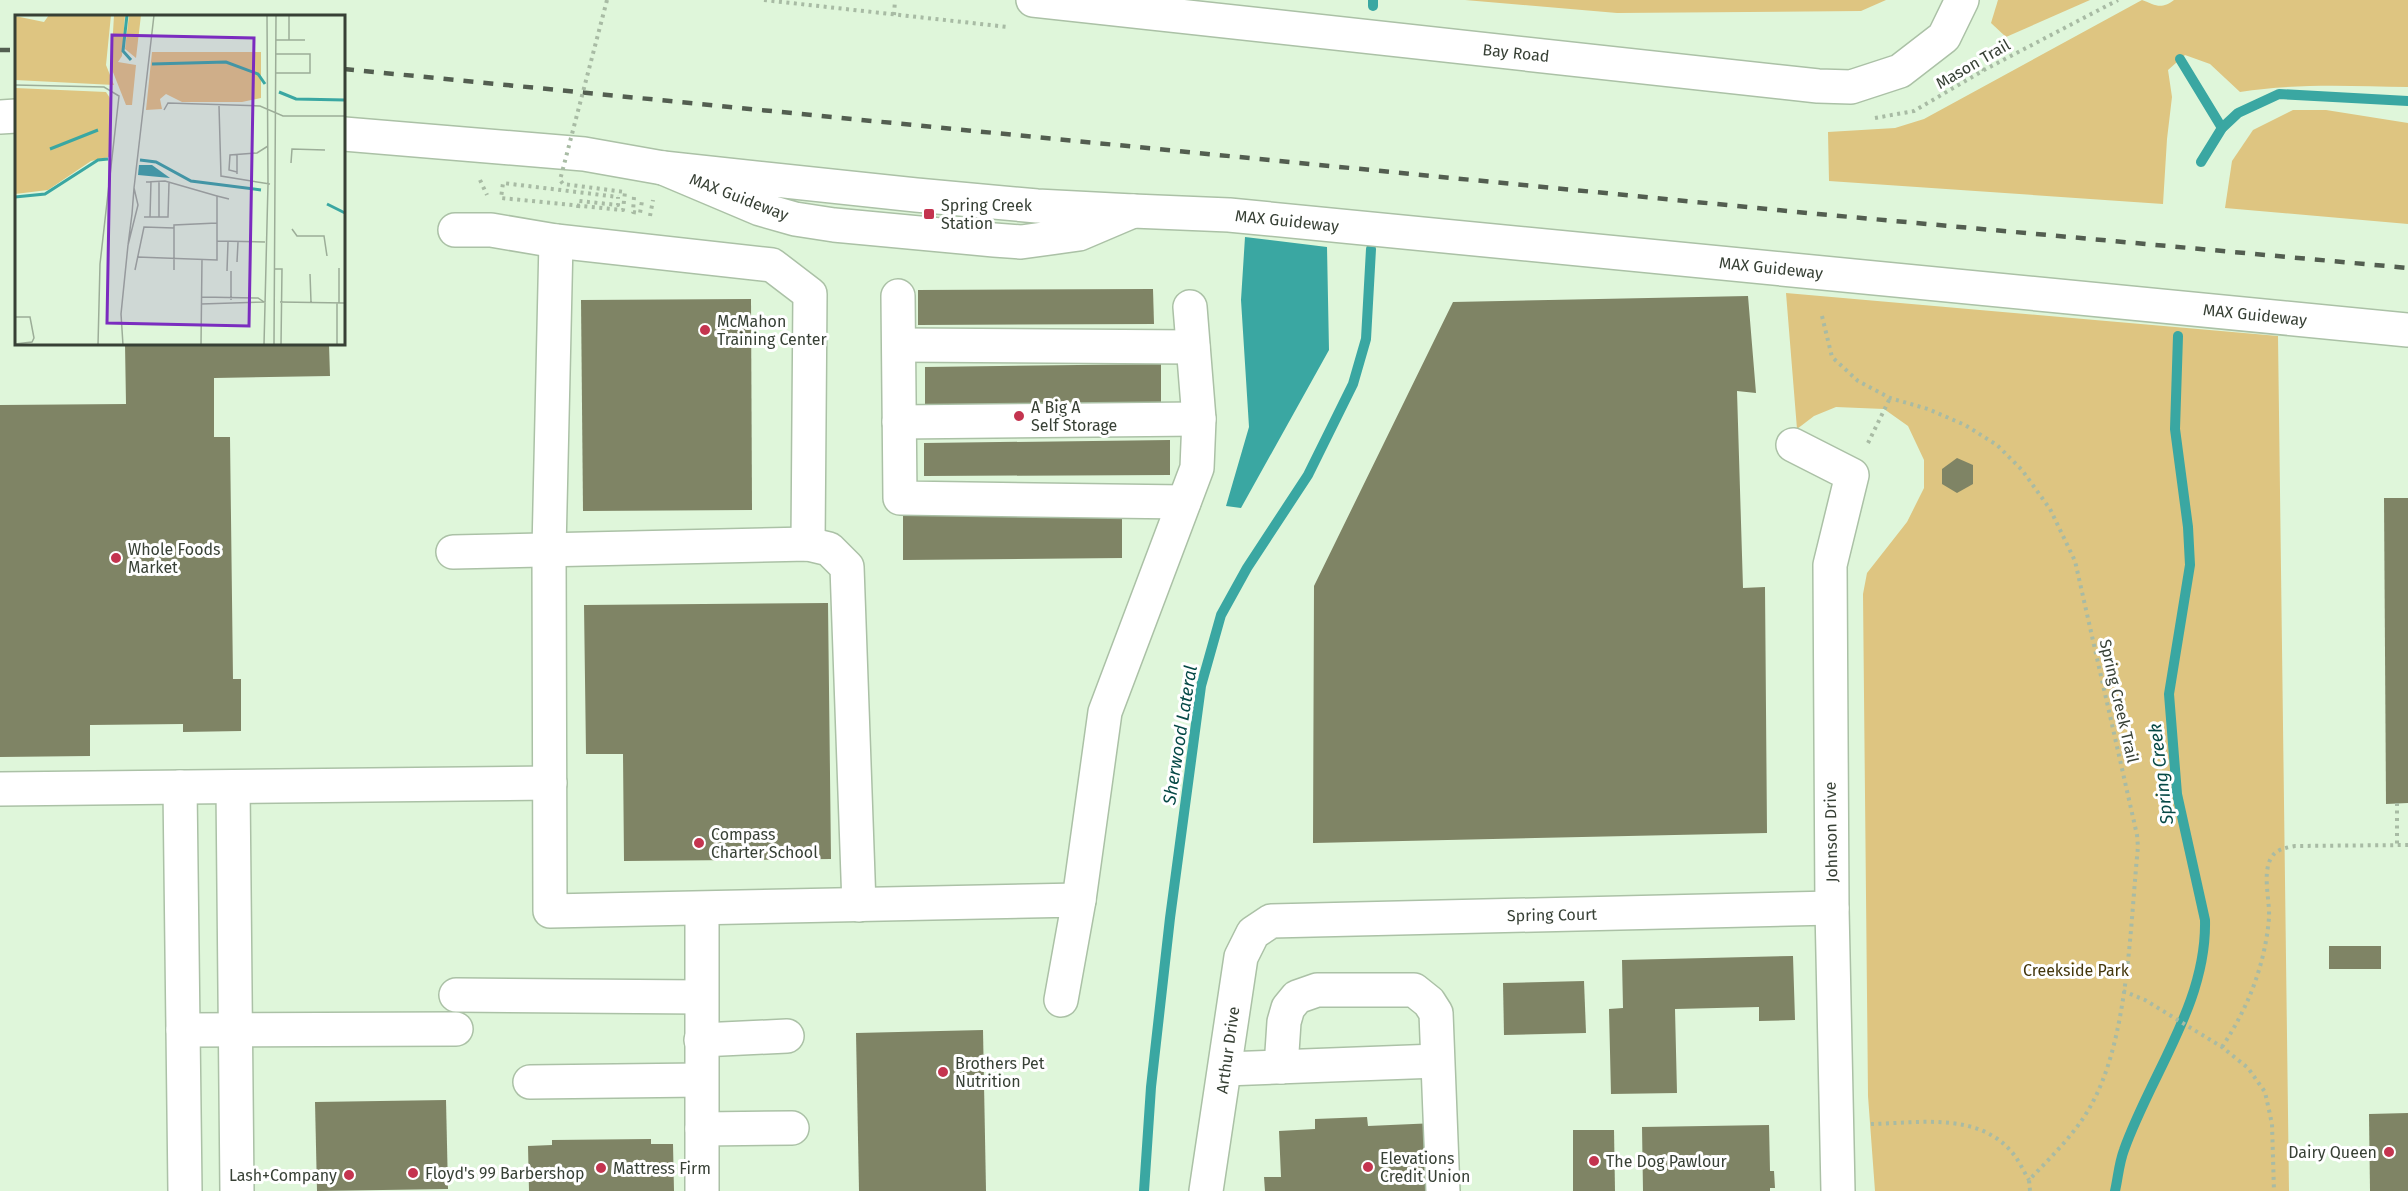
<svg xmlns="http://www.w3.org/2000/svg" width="2408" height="1191" viewBox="0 0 2408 1191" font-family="'Fira Sans',sans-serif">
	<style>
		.green { fill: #dec581 }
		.water { fill: #3aa7a2 }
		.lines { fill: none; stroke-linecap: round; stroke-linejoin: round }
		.stream { stroke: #3aa7a2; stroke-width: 10 }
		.building { fill: #7f8465 }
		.minor-casing { stroke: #abc1a6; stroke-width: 36 }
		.path { stroke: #a8bba4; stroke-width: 4; stroke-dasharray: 3 4.5; stroke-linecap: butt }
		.minor { stroke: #fff; stroke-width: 33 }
		.rail { stroke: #535e50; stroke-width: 4.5; stroke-dasharray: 10 10; stroke-linecap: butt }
		.path-bridge { stroke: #a8bba4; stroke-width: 4; stroke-dasharray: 3 4.5; stroke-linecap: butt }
		.poi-dot { fill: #c4344f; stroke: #fff; stroke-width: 2 }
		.labels { text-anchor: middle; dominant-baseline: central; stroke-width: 6; stroke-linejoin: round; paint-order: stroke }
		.street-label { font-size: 16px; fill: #374035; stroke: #fff }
		.poi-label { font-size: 16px; fill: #374035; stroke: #fff; text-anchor: start }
		.park-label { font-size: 16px; fill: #43360b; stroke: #fff }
		.water-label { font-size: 18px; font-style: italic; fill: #064946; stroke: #fff }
		.inset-river { fill: none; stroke: #3aa7a2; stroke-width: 3 }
		.inset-road { fill: none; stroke: #9cad98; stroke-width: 1.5 }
		.view { fill: #7b2cbf; fill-opacity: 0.15; stroke: #7b2cbf; stroke-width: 3 }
		.inset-edge { fill: none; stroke: #374035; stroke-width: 3 }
	</style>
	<rect width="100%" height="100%" fill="#dff6da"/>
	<!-- green -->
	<g class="green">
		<polygon points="1465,0 1886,0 1861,11 1617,13"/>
		<polygon points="1998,0 2090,0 2006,37 1991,23"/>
		<path d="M 2142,0 C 2155,5 2161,10 2174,0 L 2408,0 L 2408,87 C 2351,86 2296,83 2240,92 L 2210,64 L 2185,55 L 2168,70 L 2172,97 L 2167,139 L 2163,204 L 1829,181 L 1828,132 L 1895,128 L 1924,119 Z"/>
		<polygon points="2293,110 2326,110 2408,123 2408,224 2225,208 2232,161 2253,130"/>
		<polygon points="1786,293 2278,336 2289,1191 1875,1191 1868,1096 1863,594 1867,573 1907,522 1924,488 1924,460 1908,426 1884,409 1836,407 1814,416 1797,429"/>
	</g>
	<!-- water -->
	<polygon class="water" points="1245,237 1327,247 1329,350 1241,508 1226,506 1249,427 1241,300"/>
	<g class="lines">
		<!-- stream -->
		<g class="stream">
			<polyline points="1373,6 1373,0"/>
			<polyline points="2180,59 2222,128"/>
			<polyline points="2201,162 2222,128 2238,113 2279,94 2408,101"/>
			<polyline points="1144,1191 1151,1087 1170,918 1201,686 1221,615 1247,568 1308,475 1353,384 1366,339 1371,249"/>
			<path d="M 2115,1191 C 2118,1178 2119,1163 2124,1150 C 2151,1074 2207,1003 2205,920 L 2177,794 L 2169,694 L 2190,565 L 2188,527 L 2175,429 L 2178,336"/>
		</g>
	</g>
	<!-- building -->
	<g class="building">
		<polygon points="1153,289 1154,324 918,325 918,290"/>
		<polygon points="1748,296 1756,393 1737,391 1743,588 1765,587 1767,833 1313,843 1314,586 1453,302"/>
		<polygon points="751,299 752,510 583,511 581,300"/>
		<polygon points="125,344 329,344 330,376 214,378 214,437 230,437 233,679 241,679 241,731 183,732 183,724 90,725 90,756 0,757 0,405 126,404"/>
		<polygon points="1161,364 1161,402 925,405 925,367"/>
		<polygon points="1170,440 1170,475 924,476 924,443"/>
		<polygon points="1957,458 1973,465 1973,484 1957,493 1942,484 1942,469"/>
		<polygon points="2384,498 2408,498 2408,803 2386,804"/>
		<polygon points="1122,514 1122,558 903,560 903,515"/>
		<polygon points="828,603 831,859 624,861 623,754 586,754 584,605"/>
		<rect x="2329" y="946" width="52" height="23"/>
		<polygon points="1793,956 1795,1020 1759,1021 1759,1007 1675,1009 1677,1093 1611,1094 1609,1009 1623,1008 1622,960"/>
		<polygon points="1584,981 1586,1033 1504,1035 1503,983"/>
		<polygon points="983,1030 986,1191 859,1191 856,1033"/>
		<polygon points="446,1100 448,1189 317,1191 315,1102"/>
		<polygon points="2408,1113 2408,1191 2370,1191 2369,1114"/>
		<polygon points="1367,1117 1368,1126 1436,1123 1439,1191 1265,1191 1264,1177 1281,1177 1279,1131 1315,1129 1315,1119"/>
		<polygon points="1769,1125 1770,1171 1774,1171 1775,1188 1770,1188 1770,1191 1643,1191 1642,1127"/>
		<polygon points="1573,1130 1614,1130 1615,1191 1573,1191"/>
		<polygon points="651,1139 651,1144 673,1144 674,1191 529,1191 528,1146 552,1145 552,1140"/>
	</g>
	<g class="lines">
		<!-- minor casing -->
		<g class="minor-casing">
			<g id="minor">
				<polyline points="1033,0 1818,86 1851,87 1900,71 1944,37 1962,0"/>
				<polyline points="0,117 16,116"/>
				<polyline points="344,134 584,154 663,168"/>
				<polygon points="663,168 916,195 1037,206 1133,211 1079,234 1021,242 994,240 834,225 795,219 760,209"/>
				<polyline points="1133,211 1229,215 2408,330"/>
				<polyline points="455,230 491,230 556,241 772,265 810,294 808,544"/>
				<polyline points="556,241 549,550 550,911 1079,900 1061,1000"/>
				<polyline points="898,296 900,498 1184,502"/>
				<polyline points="899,345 1193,347"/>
				<polyline points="899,422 1199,419"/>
				<polyline points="1793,445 1852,475 1830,565 1832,908 1838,1191"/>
				<polyline points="453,552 808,544 829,549 847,567 859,905"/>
				<polyline points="180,787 185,1191"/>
				<polyline points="233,787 237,1191"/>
				<polyline points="0,789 550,783"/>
				<polyline points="1079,900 1105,712 1197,468 1199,419 1190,307"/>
				<polyline points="702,909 702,1191"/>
				<polyline points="456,995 701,997"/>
				<polyline points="183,1030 456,1029"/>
				<polyline points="701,1040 787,1036"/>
				<polyline points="1281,1067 1284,1022 1288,1008 1297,997 1317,990 1414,990 1429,1002 1436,1013 1443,1191"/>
				<polyline points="1225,1069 1437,1061"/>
				<polyline points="530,1082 701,1080"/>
				<polyline points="702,1129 792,1128"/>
				<polyline points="1206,1191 1241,957 1253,933 1271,921 1832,908"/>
			</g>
		</g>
		<!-- path -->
		<g class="path">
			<polyline points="764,0 1008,27"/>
			<polyline points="894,15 895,0"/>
			<polyline points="1971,59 1984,70"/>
			<polyline points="1875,118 1914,111 1984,70 2118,0"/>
			<polyline points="480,180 487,195"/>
			<polyline points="634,197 633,212 640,213 642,201"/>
			<polyline points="578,208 579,201 618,205 618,197"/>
			<polyline points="650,216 653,200"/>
			<path d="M 1822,316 L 1832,357 L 1858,381 L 1890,398 L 1928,409 L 1965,425 L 1997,445 L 2022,470 L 2050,509 L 2075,561 L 2137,835 L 2138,847 C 2130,924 2129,1040 2090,1107 C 2075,1134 2050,1158 2029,1180 L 2030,1191"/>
			<polyline points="1868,443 1890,398"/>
			<polyline points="2397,803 2397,845"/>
			<polyline points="2123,991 2145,1000 2222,1047 2248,1068 2265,1092 2272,1124 2274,1191"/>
			<path d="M 2222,1047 C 2248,1008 2265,965 2269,918 C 2270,900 2262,874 2271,858 C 2276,849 2285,848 2295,846 L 2408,845"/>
			<path d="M 1871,1124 C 1920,1123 1981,1111 2015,1156 C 2020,1163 2024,1172 2029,1180"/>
		</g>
		<!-- minor -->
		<use href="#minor" class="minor"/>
		<!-- rail -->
		<g class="rail">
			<polyline points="0,50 16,50"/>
			<polyline points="344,69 1818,214 2408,268"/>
		</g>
		<!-- path-bridge -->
		<polyline class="path-bridge" points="607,0 560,180 563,184 625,192 623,210 501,198 503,183 618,197"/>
	</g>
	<!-- markers -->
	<g class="poi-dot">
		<rect x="923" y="208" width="12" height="12" rx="3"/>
		<circle cx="705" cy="330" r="6"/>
		<circle cx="1019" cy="416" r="6"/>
		<circle cx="116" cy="558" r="6"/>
		<circle cx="699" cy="843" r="6"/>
		<circle cx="943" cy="1072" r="6"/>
		<circle cx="2389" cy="1152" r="6"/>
		<circle cx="1594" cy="1161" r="6"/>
		<circle cx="1368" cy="1167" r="6"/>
		<circle cx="601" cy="1168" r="6"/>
		<circle cx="413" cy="1173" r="6"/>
		<circle cx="349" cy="1175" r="6"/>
	</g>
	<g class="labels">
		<!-- street labels -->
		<g class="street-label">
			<text transform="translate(1516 53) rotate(6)">Bay Road</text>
			<text transform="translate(1973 64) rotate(-30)">Mason Trail</text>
			<text transform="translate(739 197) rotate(21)">MAX Guideway</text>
			<text transform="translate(1287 221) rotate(6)">MAX Guideway</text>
			<text transform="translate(1771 268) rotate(6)">MAX Guideway</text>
			<text transform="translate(2255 315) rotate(6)">MAX Guideway</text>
			<text transform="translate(2119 701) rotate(77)">Spring Creek Trail</text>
			<text transform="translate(1831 832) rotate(-91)">Johnson Drive</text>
			<text transform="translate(1552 915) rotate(-1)">Spring Court</text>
			<text transform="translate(1228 1050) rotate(-82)">Arthur Drive</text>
		</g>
		<!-- poi labels -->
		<g class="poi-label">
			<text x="941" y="205">Spring Creek<tspan x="941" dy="18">Station</tspan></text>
			<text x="717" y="321">McMahon<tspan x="717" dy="18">Training Center</tspan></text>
			<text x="1031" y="407">A Big A<tspan x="1031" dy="18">Self Storage</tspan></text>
			<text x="128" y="549">Whole Foods<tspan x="128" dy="18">Market</tspan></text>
			<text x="711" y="834">Compass<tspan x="711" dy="18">Charter School</tspan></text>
			<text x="955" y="1063">Brothers Pet<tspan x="955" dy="18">Nutrition</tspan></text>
			<text x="2377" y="1152" text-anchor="end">Dairy Queen</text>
			<text x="1380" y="1158">Elevations<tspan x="1380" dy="18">Credit Union</tspan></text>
			<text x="1606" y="1161">The Dog Pawlour</text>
			<text x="613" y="1168">Mattress Firm</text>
			<text x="425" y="1173">Floyd's 99 Barbershop</text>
			<text x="337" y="1175" text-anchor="end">Lash+Company</text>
		</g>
		<!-- park labels -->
		<g class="park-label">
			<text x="2076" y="970">Creekside Park</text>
		</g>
		<!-- water labels -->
		<g class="water-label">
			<text transform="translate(1180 735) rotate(-81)">Sherwood Lateral</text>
			<text transform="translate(2161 774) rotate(-97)">Spring Creek</text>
		</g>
	</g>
	<!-- overview -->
	<g transform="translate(15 15)">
		<rect width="330" height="330" fill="#dff6da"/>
		<path d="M 34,0 L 96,0 L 91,50 L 99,70 L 0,65 L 0,1 L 29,7 ZM 99,0 L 110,0 L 107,41 L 103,47 L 121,50 L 117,90 L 111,90 L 96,52 ZM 114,0 L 126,0 L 121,43 L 110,34 ZM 137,37 L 246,37 L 246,83 L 227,87 L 167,87 L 151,79 L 145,84 L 147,94 L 131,95 ZM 0,73 L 91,77 L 97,86 L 94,142 L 76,146 L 33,175 L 0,179 Z" fill="#dec581"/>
		<path d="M 124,150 L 137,150 L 155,163 L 123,160 Z" fill="#3aa7a2"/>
		<path class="inset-river" d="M 112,0 L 108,36 L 116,45M 137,49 L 211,47 L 243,59 L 250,69M 264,77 L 281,84 L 330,85M 35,134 L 83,115M 125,145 L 141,147 L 176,166 L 246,175M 0,182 L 30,179 L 83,145 L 93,144M 312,189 L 330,198"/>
		<path class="inset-road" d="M 274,0 L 274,25M 261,25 L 290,25M 261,39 L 295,39 L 295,58 L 261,58M 0,70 L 89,72 L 104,81 L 85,249 L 83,330M 204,91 L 206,161 L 255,169M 149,95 L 153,88 L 245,91 L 268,101 L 330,101M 222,139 L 222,159M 276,148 L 277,134 L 310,135M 222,157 L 214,155 L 215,140 L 242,138 L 253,131M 131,167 L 150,166 L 202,181M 119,173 L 139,0M 119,173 L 123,190 L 113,230 L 117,199 ZM 129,202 L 153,202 L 154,168M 135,202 L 136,166M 144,202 L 144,166M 277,214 L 282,221 L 309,221 L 312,241M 202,226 L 250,227M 122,242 L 202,245 L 202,181 L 214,184M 222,247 L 223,227M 260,254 L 267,254 L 266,330M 120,255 L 129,212 L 159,213M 159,255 L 159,210 L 202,208M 212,256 L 213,227M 295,259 L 296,287M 216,285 L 216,256M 265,287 L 330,288M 324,288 L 324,253M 186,289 L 249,287 L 243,283 L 186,282M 0,302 L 15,302 L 19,323 L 17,327 L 0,329M 108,330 L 106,299 L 113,230M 186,330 L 187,244M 249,330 L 253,169 L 252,0M 259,330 L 261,0M 322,330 L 322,288"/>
		<path class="view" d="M 97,20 L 239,23 L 234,311 L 92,308 Z"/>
		<rect width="330" height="330" class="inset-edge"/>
	</g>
</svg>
